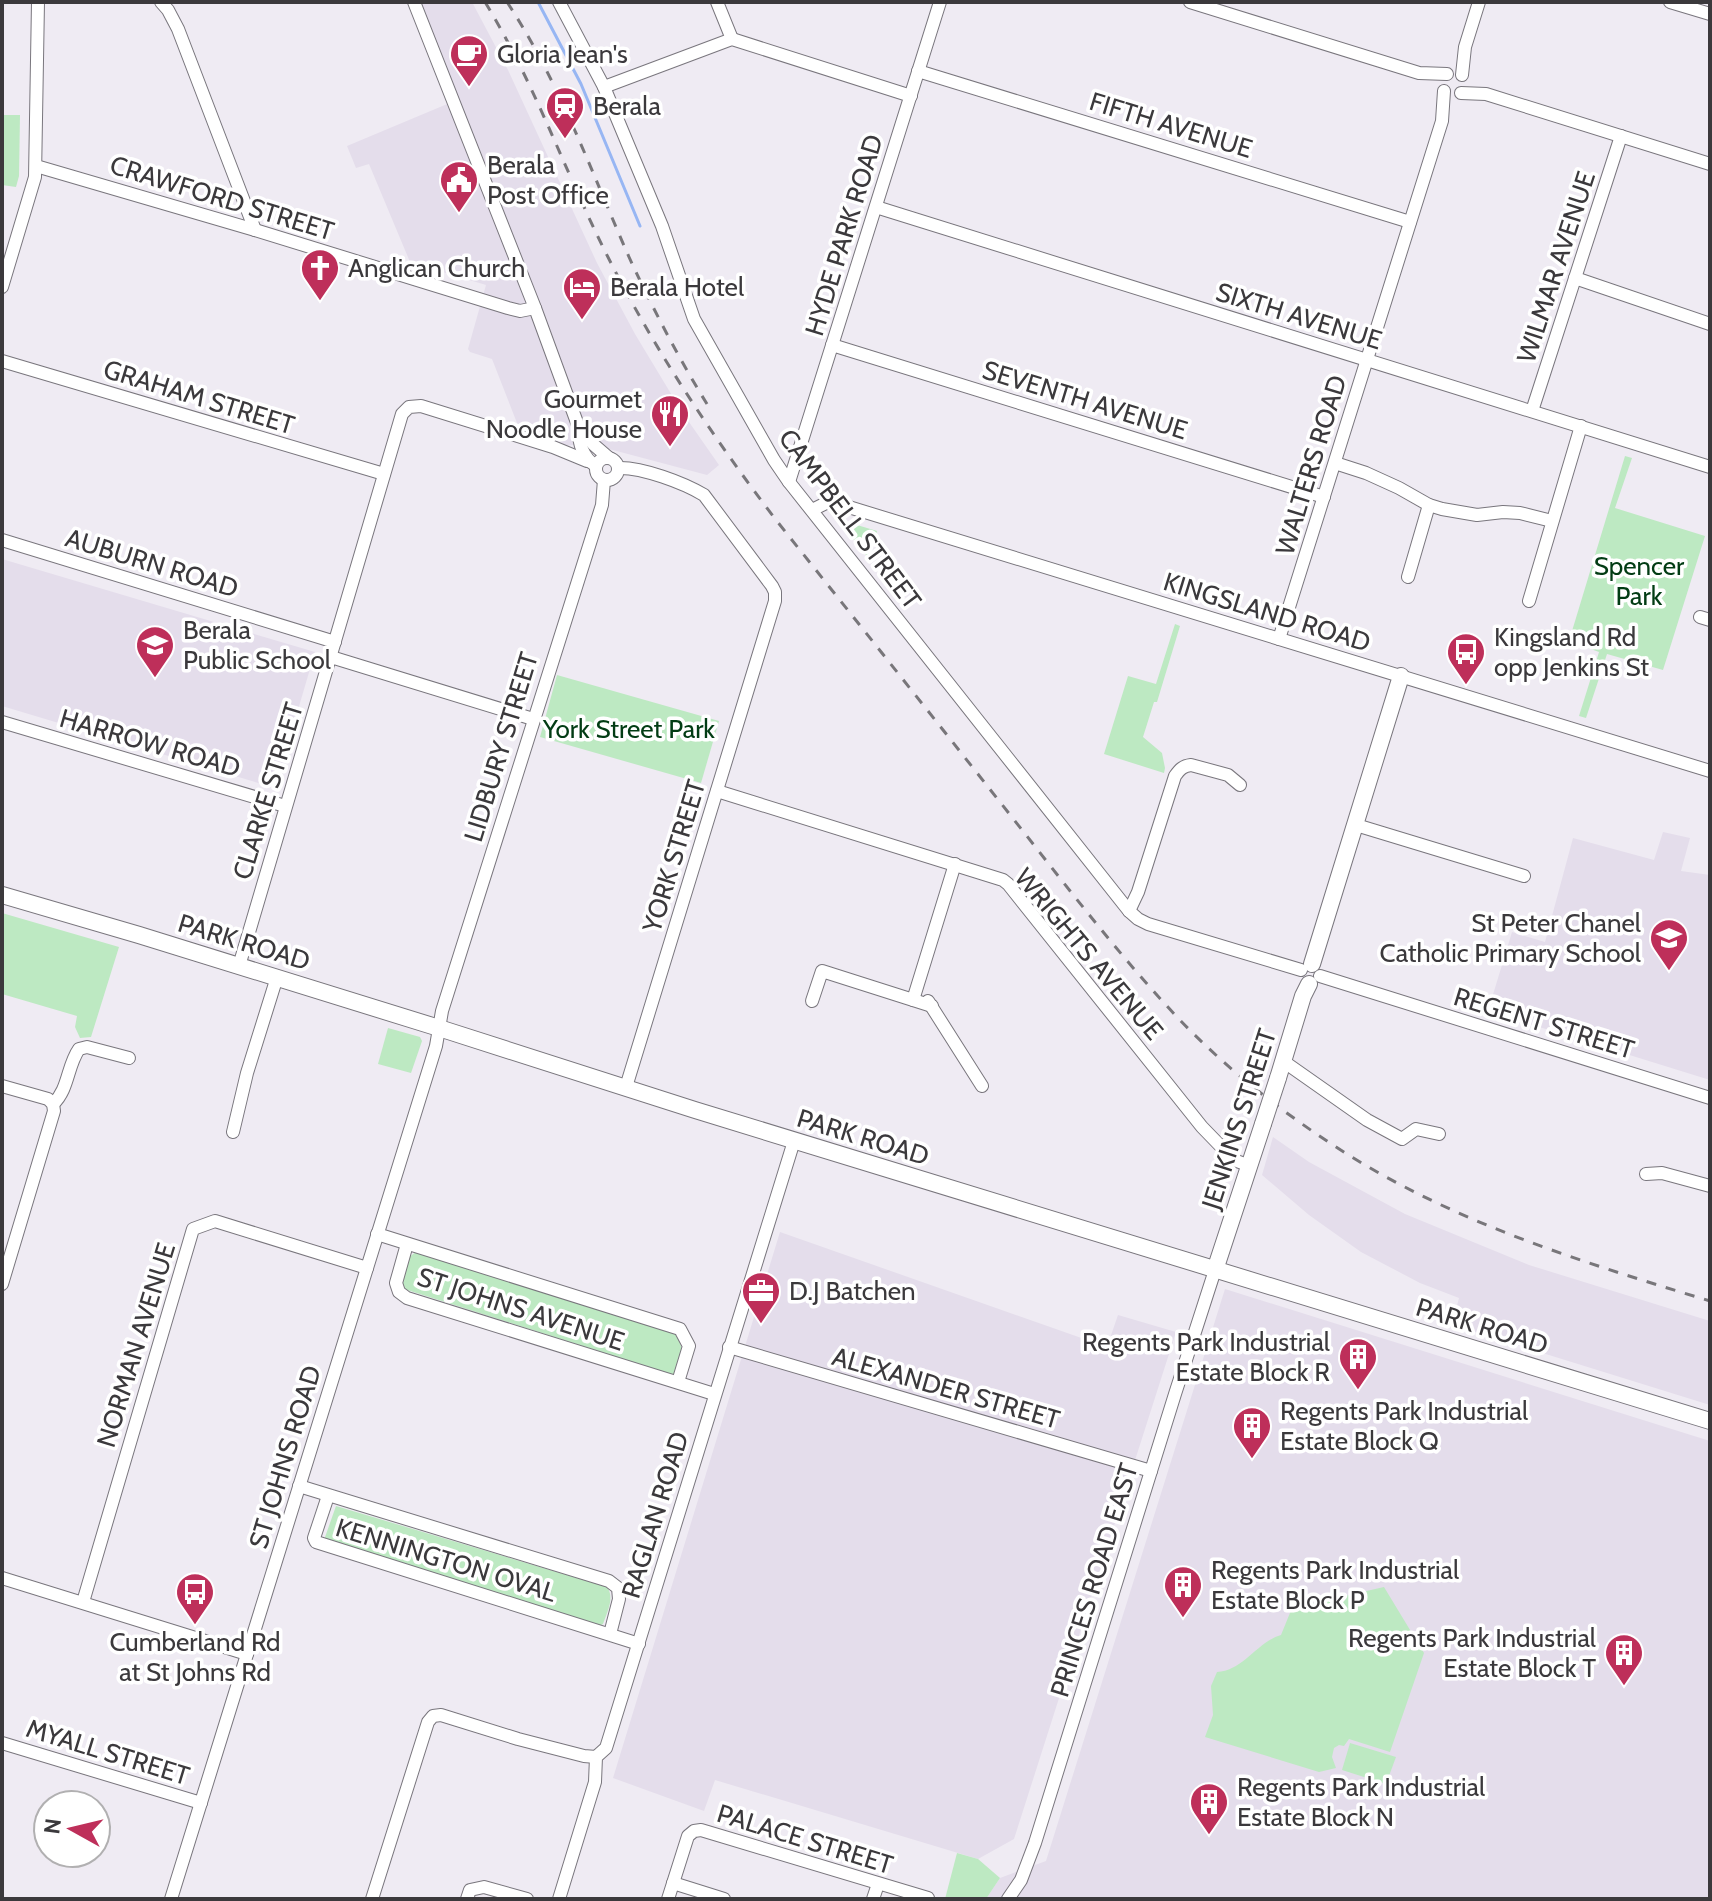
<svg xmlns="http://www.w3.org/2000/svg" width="1712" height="1901" viewBox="0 0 1712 1901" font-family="Cabin,sans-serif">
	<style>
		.built { fill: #e4ddeb }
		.green { fill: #bde9c2 }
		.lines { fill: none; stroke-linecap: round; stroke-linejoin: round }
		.stream { stroke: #97b6f3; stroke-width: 3 }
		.street-casing { stroke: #79767d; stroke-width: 14 }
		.secondary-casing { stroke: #79767d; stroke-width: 18 }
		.street { stroke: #fff; stroke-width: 12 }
		.secondary { stroke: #fff; stroke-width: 16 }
		.rail { stroke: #78767a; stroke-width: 3; stroke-dasharray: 10 10; stroke-linecap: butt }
		.secondary-bridge-casing { stroke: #79767d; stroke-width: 18; stroke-linecap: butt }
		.secondary-bridge { stroke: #fff; stroke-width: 16 }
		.labels { text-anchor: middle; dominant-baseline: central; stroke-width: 7; stroke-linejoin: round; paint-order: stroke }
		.poi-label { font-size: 26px; fill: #3b393c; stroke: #fff; text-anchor: start }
		.street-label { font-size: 26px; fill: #3b393c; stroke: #fff }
		.park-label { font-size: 26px; fill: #023c14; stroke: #fff }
	</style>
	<rect width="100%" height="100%" fill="#efebf3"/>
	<!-- built -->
	<g class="built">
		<polygon points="414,2 472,2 508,70 597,263 635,334 682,412 719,465 707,475 594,445 572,445 553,447 517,423 492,359 470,352 468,349 486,285 410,262 369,164 356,168 347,146 452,102"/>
		<polygon points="2,559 315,652 275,788 2,706"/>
		<polygon points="1663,832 1690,838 1681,871 1710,875 1710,1080 1488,1011 1512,932 1545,942 1573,838 1654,860"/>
		<polygon points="1273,1137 1309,1162 1405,1214 1529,1265 1710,1321 1710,1405 1452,1325 1459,1298 1420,1283 1361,1252 1309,1215 1262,1175"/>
		<polygon points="780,1232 1107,1347 1118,1315 1176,1332 1014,1839 978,1859 715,1780 704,1811 613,1778"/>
		<polygon points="1225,1289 1710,1441 1710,1899 986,1899 1000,1878 1046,1861"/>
	</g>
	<!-- green -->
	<g class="green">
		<polygon points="2,115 20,115 19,176 16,187 2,185"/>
		<polygon points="1625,456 1632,458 1615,508 1705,536 1663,670 1607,654 1586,718 1579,716 1599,652 1569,641"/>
		<polygon points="837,519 877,531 869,559"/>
		<polygon points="1175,624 1180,626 1157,702 1154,702 1143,737 1162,753 1165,768 1164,773 1104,754 1128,676 1156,684"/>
		<polygon points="557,675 719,721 701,783 540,737"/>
		<polygon points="2,913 119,947 91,1037 80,1038 75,1027 77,1016 2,994"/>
		<polygon points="388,1028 420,1037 422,1041 411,1073 378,1064"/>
		<polygon points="416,1252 676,1332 682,1349 674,1375 404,1289 403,1283 409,1257"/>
		<path d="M 336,1506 L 607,1587 C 615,1598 607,1612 603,1624 L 599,1626 L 324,1540 Z"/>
		<path d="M 1384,1587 L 1424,1653 L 1390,1752 L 1349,1739 L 1344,1746 L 1339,1745 L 1334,1748 L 1332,1757 L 1336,1768 L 1319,1772 L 1205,1737 L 1213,1715 L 1211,1686 L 1217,1672 C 1243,1671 1257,1642 1281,1635 L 1292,1608 Z"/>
		<polygon points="1350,1743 1396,1757 1386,1784 1342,1770"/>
		<polygon points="957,1853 978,1859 1000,1878 986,1899 945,1899"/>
	</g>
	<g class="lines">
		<!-- stream -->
		<polyline class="stream" points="538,2 581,84 640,226"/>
		<!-- street casing -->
		<g class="street-casing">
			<g id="street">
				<polyline points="161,2 168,10 178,29 255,230"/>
				<path d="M 414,2 L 535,308 L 579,428 C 578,443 583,458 596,466"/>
				<polyline points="559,2 604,87 662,226 694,319 774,460 789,482 1129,911 1138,919 1148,924 1301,970"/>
				<polyline points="717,2 732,39"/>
				<polyline points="1190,2 1419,73 1447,74"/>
				<polyline points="1670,2 1710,14"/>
				<polyline points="918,71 1410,222"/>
				<polyline points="1462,75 1465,47 1479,2"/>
				<polyline points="604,87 732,39 911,96"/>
				<polyline points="1461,93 1486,94 1710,164"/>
				<polyline points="36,166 255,230 508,308 520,311 535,308"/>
				<polyline points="876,207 1710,467"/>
				<polyline points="1575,278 1710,324"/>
				<polyline points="2,287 35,177 38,2"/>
				<polyline points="832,345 1324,497"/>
				<polyline points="2,361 384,474"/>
				<polyline points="1532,411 1621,136"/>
				<polyline points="579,428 594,445 609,458"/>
				<circle cx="607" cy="469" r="11"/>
				<polyline points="1335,463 1366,473 1399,488 1429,505 1442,509 1477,515 1503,512 1520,513 1552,521"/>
				<path d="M 618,468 C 642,467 684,483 704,495 L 772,586 L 775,592 L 775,601 L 626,1087"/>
				<polyline points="789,482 940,2"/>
				<polyline points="812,510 828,502 839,504 1710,771"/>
				<polyline points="2,540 335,642"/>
				<polyline points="1408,577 1429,505"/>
				<polyline points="1529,601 1581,426"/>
				<polyline points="1700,617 1710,620"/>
				<polyline points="1279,639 1442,121 1444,91"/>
				<polyline points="331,657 533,719"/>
				<polyline points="2,722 285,806"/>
				<polyline points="717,791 1003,880 1008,884 1202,1127 1234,1160 1250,1166"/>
				<polyline points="1356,825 1524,876"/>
				<path d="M 1129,911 L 1138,892 L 1175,776 C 1180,769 1183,766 1191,765 L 1228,775 L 1240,785"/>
				<polyline points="239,966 402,414 409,407 421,406 553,447 587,461"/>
				<polyline points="1320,976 1710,1098"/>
				<polyline points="913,1000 955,864"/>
				<polyline points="812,1001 822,971 932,1006"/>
				<polyline points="928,1001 982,1086"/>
				<polyline points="1283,1061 1367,1120 1402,1139 1416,1129 1439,1134"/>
				<polyline points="2,1086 48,1099 53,1104 54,1111 2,1284"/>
				<path d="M 53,1104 C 69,1089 67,1066 79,1049 L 87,1047 L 129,1058"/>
				<polyline points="233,1132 247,1073 277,977"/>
				<polyline points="1646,1174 1662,1173 1710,1186"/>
				<polyline points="377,1234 680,1329 689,1346 678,1382"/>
				<polyline points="407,1244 396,1283 399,1292 407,1298 714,1394"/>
				<polyline points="729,1347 1151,1471"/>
				<polyline points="299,1486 609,1581 618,1588 619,1599 610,1634"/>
				<polyline points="328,1496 314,1538 316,1542 639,1644"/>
				<polyline points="2,1578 247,1654"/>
				<polyline points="83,1602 193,1229 215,1221 367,1268"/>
				<polyline points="2,1743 201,1803"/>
				<polyline points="673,1883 724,1899"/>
				<polyline points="171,1899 436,1046 442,1011 602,505 604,480"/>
				<polyline points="372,1899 428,1722 433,1716 441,1715 518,1739 584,1756 596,1757"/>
				<polyline points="467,1899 470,1890 484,1887 527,1899"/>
				<polyline points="559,1899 595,1782 596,1757 606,1748 794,1141"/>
				<polyline points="668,1899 688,1836 694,1831 701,1830 928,1898"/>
				<polyline points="873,1899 878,1884"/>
				<polyline points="1008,1899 1021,1880 1035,1843 1175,1394 1215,1270"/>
			</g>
		</g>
		<!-- secondary casing -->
		<g class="secondary-casing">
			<g id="secondary">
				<polyline points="2,895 139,935 439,1028 695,1110 1710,1421"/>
				<polyline points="1312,964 1401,676"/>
				<polyline points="1278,1078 1303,996 1309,984"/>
				<polyline points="1215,1270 1263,1124"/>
			</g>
		</g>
		<!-- street -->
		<use href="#street" class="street"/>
		<!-- secondary -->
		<use href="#secondary" class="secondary"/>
		<!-- rail -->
		<g class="rail">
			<path d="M 485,2 C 536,85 567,178 612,265 C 658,355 715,440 776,520 C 855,619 933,717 1011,816 C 1061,879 1111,945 1166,1005 C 1212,1056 1267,1101 1324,1139 C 1442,1219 1575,1260 1710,1301"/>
			<path d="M 507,2 C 559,81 591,171 629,257 C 652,307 678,357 707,404"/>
		</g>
		<!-- secondary-bridge casing -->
		<g class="secondary-bridge-casing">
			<polyline id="secondary-bridge" points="1263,1124 1278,1078"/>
		</g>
		<!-- secondary-bridge -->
		<use href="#secondary-bridge" class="secondary-bridge"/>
	</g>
	<!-- icons -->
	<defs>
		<g id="cafe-pin" transform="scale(2)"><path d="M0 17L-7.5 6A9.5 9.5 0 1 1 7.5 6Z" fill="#be2f5a" stroke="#fff"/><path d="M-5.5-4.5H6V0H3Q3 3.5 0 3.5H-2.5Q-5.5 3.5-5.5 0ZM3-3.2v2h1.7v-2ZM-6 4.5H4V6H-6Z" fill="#fff"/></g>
		<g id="station-pin" transform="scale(2)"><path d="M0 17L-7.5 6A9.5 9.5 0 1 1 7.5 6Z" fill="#be2f5a" stroke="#fff"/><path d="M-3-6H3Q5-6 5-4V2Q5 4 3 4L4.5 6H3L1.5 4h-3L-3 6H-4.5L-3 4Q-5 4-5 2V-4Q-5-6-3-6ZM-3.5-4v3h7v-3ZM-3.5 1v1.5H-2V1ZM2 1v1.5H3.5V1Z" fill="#fff"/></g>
		<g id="civic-pin" transform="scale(2)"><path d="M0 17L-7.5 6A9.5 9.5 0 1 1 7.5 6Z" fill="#be2f5a" stroke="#fff"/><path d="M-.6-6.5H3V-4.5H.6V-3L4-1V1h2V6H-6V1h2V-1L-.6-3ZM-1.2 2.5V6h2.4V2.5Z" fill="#fff"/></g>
		<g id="church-pin" transform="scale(2)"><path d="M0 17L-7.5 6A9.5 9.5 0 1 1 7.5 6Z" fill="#be2f5a" stroke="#fff"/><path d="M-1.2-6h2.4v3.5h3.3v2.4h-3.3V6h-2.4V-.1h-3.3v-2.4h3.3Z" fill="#fff"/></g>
		<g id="hotel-pin" transform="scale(2)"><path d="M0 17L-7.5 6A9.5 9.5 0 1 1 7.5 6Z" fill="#be2f5a" stroke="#fff"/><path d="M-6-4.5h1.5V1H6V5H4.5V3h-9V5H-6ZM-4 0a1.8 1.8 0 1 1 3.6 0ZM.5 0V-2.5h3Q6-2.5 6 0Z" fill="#fff"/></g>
		<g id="restaurant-pin" transform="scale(2)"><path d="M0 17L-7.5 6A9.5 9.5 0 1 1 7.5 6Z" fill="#be2f5a" stroke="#fff"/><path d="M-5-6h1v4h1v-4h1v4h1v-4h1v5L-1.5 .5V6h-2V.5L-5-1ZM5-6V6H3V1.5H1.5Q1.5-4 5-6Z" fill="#fff"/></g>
		<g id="school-pin" transform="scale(2)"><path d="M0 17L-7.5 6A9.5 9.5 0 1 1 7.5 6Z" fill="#be2f5a" stroke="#fff"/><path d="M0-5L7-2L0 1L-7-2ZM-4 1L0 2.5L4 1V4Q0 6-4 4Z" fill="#fff"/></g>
		<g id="bus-pin" transform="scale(2)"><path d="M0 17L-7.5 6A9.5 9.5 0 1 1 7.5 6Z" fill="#be2f5a" stroke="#fff"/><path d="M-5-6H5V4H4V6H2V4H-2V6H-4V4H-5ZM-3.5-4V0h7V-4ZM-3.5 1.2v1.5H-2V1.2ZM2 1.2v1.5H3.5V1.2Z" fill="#fff"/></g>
		<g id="office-pin" transform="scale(2)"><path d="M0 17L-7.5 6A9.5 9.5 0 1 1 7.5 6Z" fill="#be2f5a" stroke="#fff"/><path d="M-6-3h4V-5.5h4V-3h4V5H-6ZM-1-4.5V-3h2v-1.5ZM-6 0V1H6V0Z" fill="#fff"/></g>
		<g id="building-pin" transform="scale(2)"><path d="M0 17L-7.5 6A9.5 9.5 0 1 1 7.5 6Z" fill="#be2f5a" stroke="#fff"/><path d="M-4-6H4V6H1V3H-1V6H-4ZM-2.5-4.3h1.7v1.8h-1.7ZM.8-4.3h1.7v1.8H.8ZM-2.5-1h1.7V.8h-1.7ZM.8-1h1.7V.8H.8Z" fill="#fff"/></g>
	</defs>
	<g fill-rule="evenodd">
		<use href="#cafe-pin" x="469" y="54"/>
		<use href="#station-pin" x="565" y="106"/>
		<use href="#civic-pin" x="459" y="180"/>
		<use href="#church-pin" x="320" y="268"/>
		<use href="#hotel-pin" x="582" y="287"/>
		<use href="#restaurant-pin" x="670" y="414"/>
		<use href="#school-pin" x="155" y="645"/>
		<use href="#bus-pin" x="1466" y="652"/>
		<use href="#school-pin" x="1669" y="938"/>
		<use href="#office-pin" x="761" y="1291"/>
		<use href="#building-pin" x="1358" y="1357"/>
		<use href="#building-pin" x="1252" y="1426"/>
		<use href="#building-pin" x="1183" y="1585"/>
		<use href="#bus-pin" x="195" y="1592"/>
		<use href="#building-pin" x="1624" y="1653"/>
		<use href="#building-pin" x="1209" y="1802"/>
	</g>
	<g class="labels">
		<!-- poi labels -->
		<g class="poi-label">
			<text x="497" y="54">Gloria Jean's</text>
			<text x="593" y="106">Berala</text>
			<text x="487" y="165">Berala<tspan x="487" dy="30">Post Office</tspan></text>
			<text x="348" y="268">Anglican Church</text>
			<text x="610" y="287">Berala Hotel</text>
			<text x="642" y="399" text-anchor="end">Gourmet<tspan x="642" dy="30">Noodle House</tspan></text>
			<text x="183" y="630">Berala<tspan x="183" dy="30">Public School</tspan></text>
			<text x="1494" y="637">Kingsland Rd<tspan x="1494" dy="30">opp Jenkins St</tspan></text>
			<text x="1641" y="923" text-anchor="end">St Peter Chanel<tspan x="1641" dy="30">Catholic Primary School</tspan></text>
			<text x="789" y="1291">D.J Batchen</text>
			<text x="1330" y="1342" text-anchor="end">Regents Park Industrial<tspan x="1330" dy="30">Estate Block R</tspan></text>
			<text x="1280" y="1411">Regents Park Industrial<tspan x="1280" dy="30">Estate Block Q</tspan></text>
			<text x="1211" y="1570">Regents Park Industrial<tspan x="1211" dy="30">Estate Block P</tspan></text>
			<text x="1596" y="1638" text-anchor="end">Regents Park Industrial<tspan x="1596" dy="30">Estate Block T</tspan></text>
			<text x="195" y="1642" text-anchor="middle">Cumberland Rd<tspan x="195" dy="30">at St Johns Rd</tspan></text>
			<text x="1237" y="1787">Regents Park Industrial<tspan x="1237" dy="30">Estate Block N</tspan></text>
		</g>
		<!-- street labels -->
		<g class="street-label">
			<text transform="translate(1171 125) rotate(17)">FIFTH AVENUE</text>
			<text transform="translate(222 198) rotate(17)">CRAWFORD STREET</text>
			<text transform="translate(844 235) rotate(-73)">HYDE PARK ROAD</text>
			<text transform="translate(1556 267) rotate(-72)">WILMAR AVENUE</text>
			<text transform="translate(1299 316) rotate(17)">SIXTH AVENUE</text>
			<text transform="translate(199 397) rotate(17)">GRAHAM STREET</text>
			<text transform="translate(1085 400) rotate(17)">SEVENTH AVENUE</text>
			<text transform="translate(1311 465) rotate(-73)">WALTERS ROAD</text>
			<text transform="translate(850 519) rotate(53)">CAMPBELL STREET</text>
			<text transform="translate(152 563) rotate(17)">AUBURN ROAD</text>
			<text transform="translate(1267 612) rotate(17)">KINGSLAND ROAD</text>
			<text transform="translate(150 743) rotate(16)">HARROW ROAD</text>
			<text transform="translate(501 747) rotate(-73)">LIDBURY STREET</text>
			<text transform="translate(268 791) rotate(-73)">CLARKE STREET</text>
			<text transform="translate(674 856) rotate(-73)">YORK STREET</text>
			<text transform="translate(244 942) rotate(17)">PARK ROAD</text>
			<text transform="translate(1089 954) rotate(50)">WRIGHTS AVENUE</text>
			<text transform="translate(1544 1023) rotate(17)">REGENT STREET</text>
			<text transform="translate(1239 1119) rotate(-72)">JENKINS STREET</text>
			<text transform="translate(863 1137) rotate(17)">PARK ROAD</text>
			<text transform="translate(521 1309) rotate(18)">ST JOHNS AVENUE</text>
			<text transform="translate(1482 1326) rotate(17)">PARK ROAD</text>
			<text transform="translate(136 1345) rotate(-73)">NORMAN AVENUE</text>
			<text transform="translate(946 1388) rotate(16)">ALEXANDER STREET</text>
			<text transform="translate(285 1457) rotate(-73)">ST JOHNS ROAD</text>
			<text transform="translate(655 1515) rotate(-73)">RAGLAN ROAD</text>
			<text transform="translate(446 1560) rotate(17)">KENNINGTON OVAL</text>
			<text transform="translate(1094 1580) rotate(-73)">PRINCES ROAD EAST</text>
			<text transform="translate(108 1752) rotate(17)">MYALL STREET</text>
			<text transform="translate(805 1839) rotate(17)">PALACE STREET</text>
		</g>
		<!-- park labels -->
		<g class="park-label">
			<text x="1639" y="566">Spencer<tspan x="1639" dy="30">Park</tspan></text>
			<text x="629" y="729">York Street Park</text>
		</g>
	</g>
	<!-- border -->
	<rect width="1712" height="1901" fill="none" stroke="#3b393c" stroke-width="8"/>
	<!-- north arrow -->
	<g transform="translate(72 1829) rotate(278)"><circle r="38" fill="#ffffff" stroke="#b1b0b1" stroke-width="2"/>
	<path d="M0-6L14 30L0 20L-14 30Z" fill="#be2f5a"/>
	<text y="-12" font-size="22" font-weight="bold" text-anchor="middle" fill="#3b393c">N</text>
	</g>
</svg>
